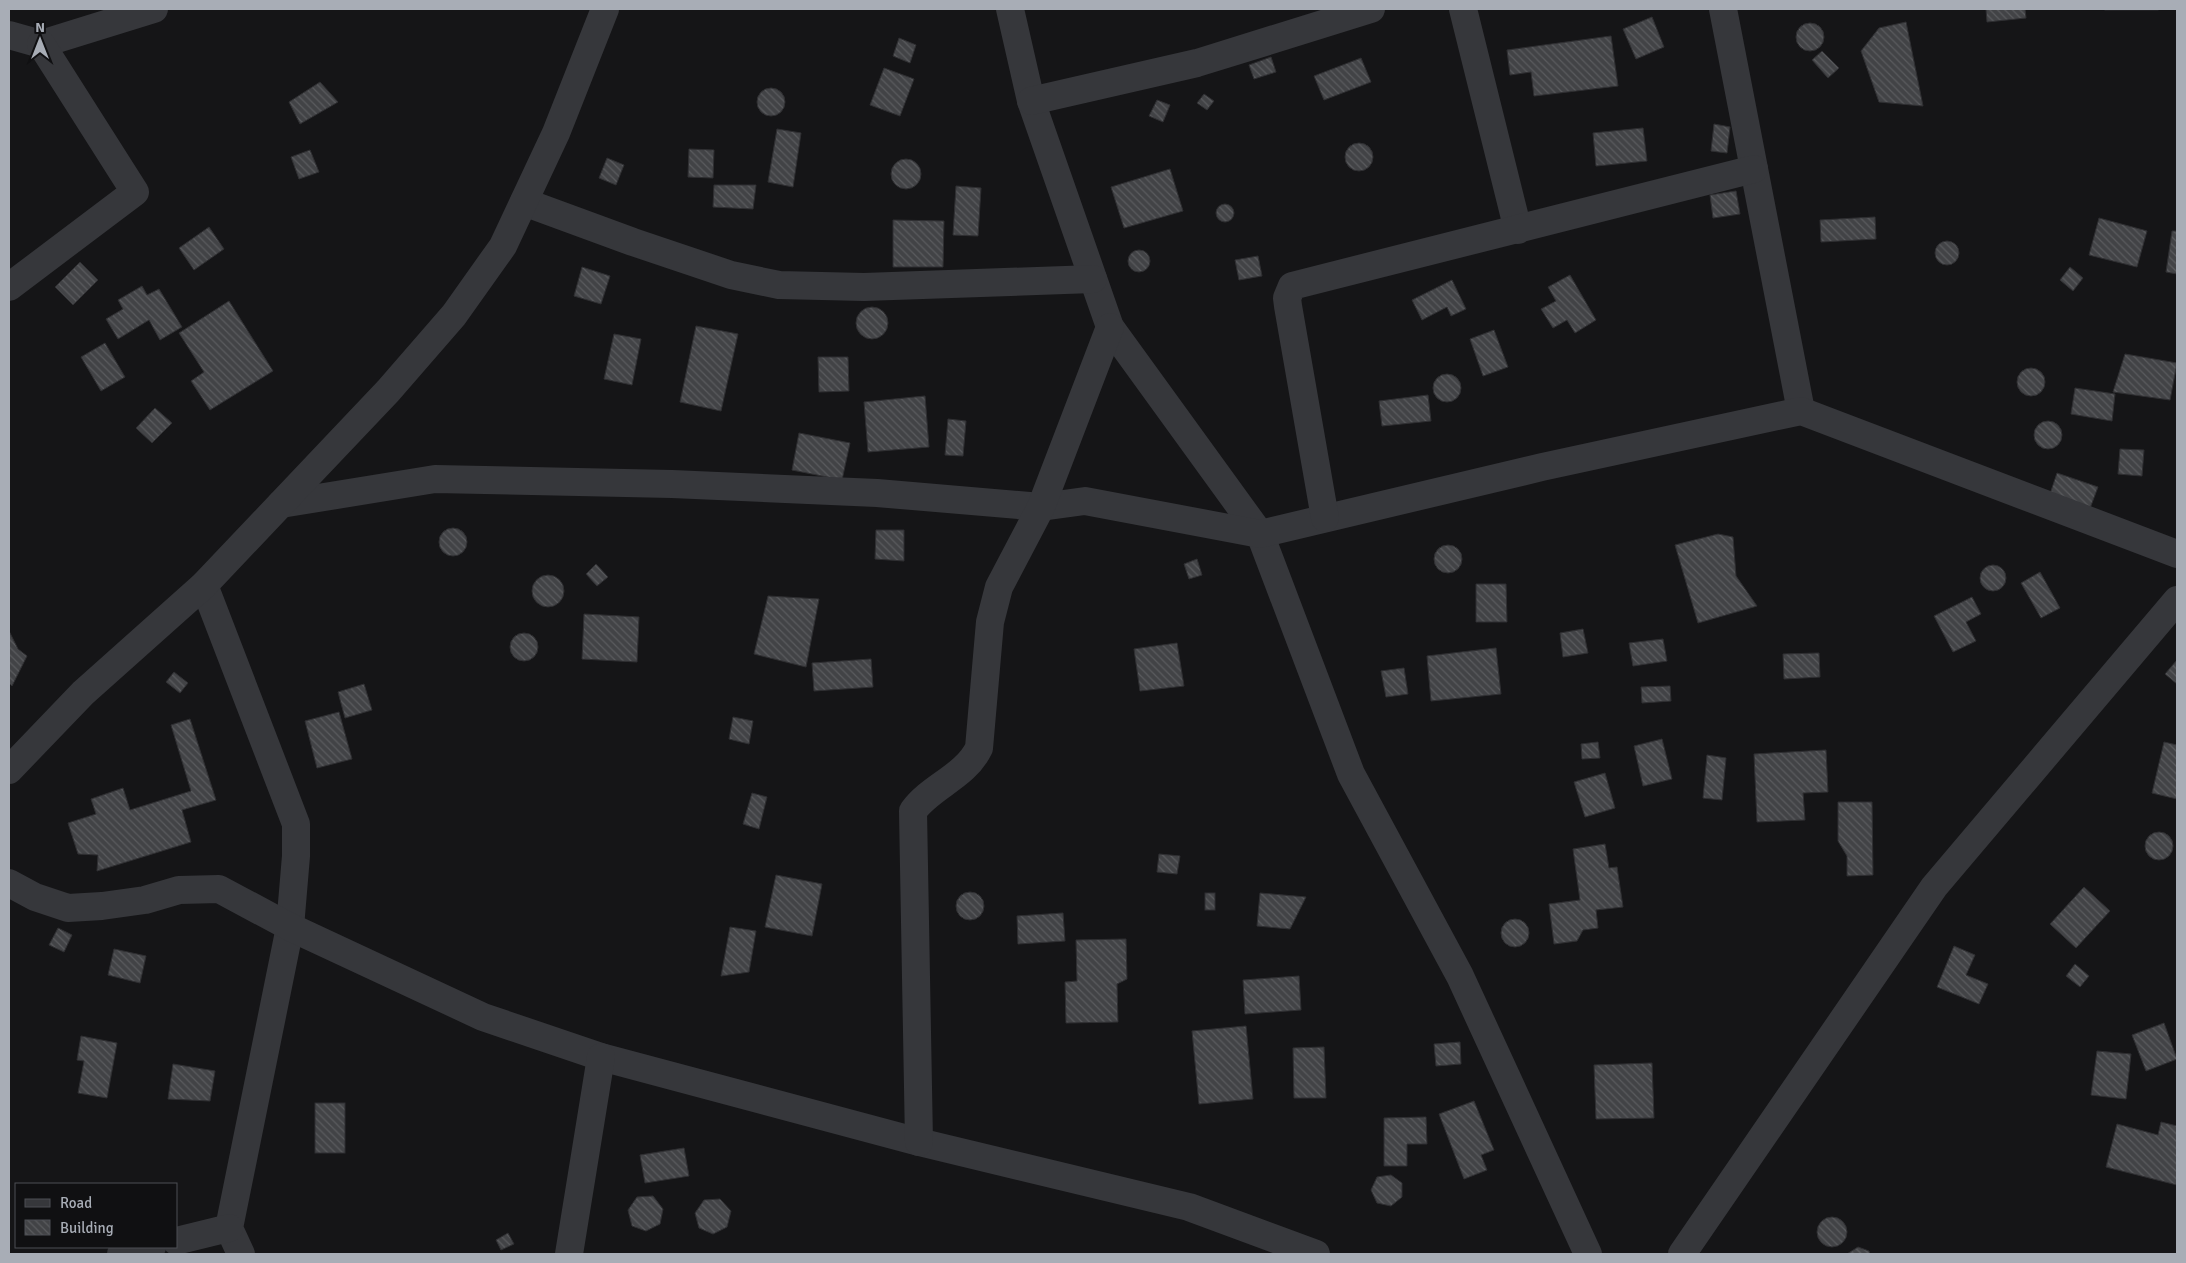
<svg xmlns="http://www.w3.org/2000/svg" width="2186" height="1263" viewBox="0 0 2186 1263" font-family="Signika,sans-serif">
	<style>
		.building { fill: url(#building-back-hatch); stroke: #2f2f32 }
		.lines { fill: none; stroke-linecap: round; stroke-linejoin: round }
		.minor { stroke: #36373b; stroke-width: 28 }
	</style>
	<defs>
		<pattern id="building-back-hatch" width="6" height="6" patternUnits="userSpaceOnUse" patternTransform="scale(1.25)"><rect width="6" height="6" fill="#424346"/><path d="M-1 5l2 2M0 0l6 6M5-1l2 2" fill="none" stroke="#5a5b5e"/></pattern>
	</defs>
	<rect width="100%" height="100%" fill="#151517"/>
	<!-- building -->
	<g class="building">
		<polygon points="1986,9 2025,9 2026,18 1987,22"/>
		<rect x="2105" y="9" width="53" height="1"/>
		<polygon points="1652,17 1664,47 1636,59 1623,29"/>
		<polygon points="1906,22 1923,106 1879,102 1861,51 1879,28"/>
		<circle cx="1810" cy="37" r="14"/>
		<polygon points="1611,36 1618,86 1534,96 1531,72 1510,75 1507,50"/>
		<polygon points="899,38 916,45 910,63 893,56"/>
		<polygon points="1822,51 1839,68 1828,78 1812,60"/>
		<polygon points="1271,57 1276,72 1254,79 1249,65"/>
		<polygon points="1361,58 1371,82 1324,100 1314,76"/>
		<polygon points="884,68 914,79 900,116 870,105"/>
		<polygon points="320,82 338,102 300,124 289,102"/>
		<circle cx="771" cy="102" r="14"/>
		<polygon points="1204,94 1214,101 1207,110 1197,103"/>
		<polygon points="1157,100 1170,105 1163,122 1149,116"/>
		<polygon points="1714,124 1730,127 1727,153 1711,151"/>
		<polygon points="1643,128 1647,161 1596,166 1593,133"/>
		<polygon points="777,129 801,133 793,187 768,182"/>
		<circle cx="1359" cy="157" r="14"/>
		<polygon points="689,149 714,150 713,178 688,177"/>
		<polygon points="310,150 319,172 299,179 291,157"/>
		<polygon points="607,158 624,165 616,185 599,178"/>
		<circle cx="906" cy="174" r="15"/>
		<polygon points="1170,169 1183,211 1124,228 1111,187"/>
		<polygon points="714,185 756,185 753,209 713,207"/>
		<polygon points="956,186 981,188 978,236 953,235"/>
		<polygon points="1736,191 1740,214 1713,218 1710,195"/>
		<circle cx="1225" cy="213" r="9"/>
		<polygon points="1875,217 1876,239 1821,242 1820,220"/>
		<polygon points="2099,218 2147,231 2137,267 2089,255"/>
		<polygon points="893,220 944,221 943,267 893,267"/>
		<polygon points="209,227 224,249 194,270 179,248"/>
		<polygon points="2172,231 2177,231 2177,274 2166,272"/>
		<circle cx="1947" cy="253" r="12"/>
		<circle cx="1139" cy="261" r="11"/>
		<polygon points="1258,256 1262,276 1239,280 1235,260"/>
		<polygon points="80,262 98,280 73,305 55,287"/>
		<polygon points="582,267 610,276 601,304 574,296"/>
		<polygon points="2070,267 2083,278 2073,291 2060,280"/>
		<polygon points="1570,275 1596,320 1575,333 1567,320 1553,328 1541,309 1556,301 1548,287"/>
		<polygon points="1452,280 1466,309 1451,316 1447,307 1422,320 1412,300"/>
		<polygon points="142,286 147,295 159,289 182,327 160,340 149,320 118,339 106,319 123,309 118,300"/>
		<polygon points="229,301 273,371 210,410 191,381 204,372 179,333"/>
		<circle cx="872" cy="323" r="16"/>
		<polygon points="696,326 738,334 721,411 680,402"/>
		<polygon points="1494,330 1508,367 1483,376 1470,339"/>
		<polygon points="614,334 641,339 632,385 604,379"/>
		<polygon points="105,343 125,377 101,391 81,357"/>
		<polygon points="2125,354 2177,363 2170,400 2113,392"/>
		<polygon points="818,357 848,357 849,391 819,392"/>
		<circle cx="2031" cy="382" r="14"/>
		<circle cx="1447" cy="388" r="14"/>
		<polygon points="2075,388 2115,394 2112,421 2071,414"/>
		<polygon points="1428,395 1431,421 1382,426 1379,401"/>
		<polygon points="925,396 929,447 868,452 864,402"/>
		<polygon points="155,408 172,423 152,443 136,428"/>
		<polygon points="948,419 966,421 963,456 945,455"/>
		<circle cx="2048" cy="435" r="14"/>
		<polygon points="799,433 850,443 842,480 792,470"/>
		<polygon points="2120,449 2144,450 2142,476 2118,474"/>
		<polygon points="2057,473 2098,487 2089,511 2049,497"/>
		<circle cx="453" cy="542" r="14"/>
		<polygon points="876,530 904,530 904,561 875,559"/>
		<polygon points="1718,534 1733,537 1736,576 1757,606 1698,623 1675,545"/>
		<circle cx="1448" cy="559" r="14"/>
		<polygon points="1197,559 1202,575 1189,579 1184,564"/>
		<polygon points="596,564 608,577 597,586 586,574"/>
		<circle cx="1993" cy="578" r="13"/>
		<polygon points="2040,572 2060,608 2041,618 2021,583"/>
		<circle cx="548" cy="591" r="16"/>
		<polygon points="1476,584 1506,584 1507,622 1476,622"/>
		<polygon points="768,596 819,599 806,667 754,654"/>
		<polygon points="1972,597 1981,614 1966,622 1976,641 1953,652 1934,616"/>
		<polygon points="584,614 639,617 637,662 582,659"/>
		<polygon points="1583,629 1588,653 1563,657 1560,633"/>
		<polygon points="9,631 18,649 27,656 12,686 9,683"/>
		<circle cx="524" cy="647" r="14"/>
		<polygon points="1663,639 1667,661 1633,666 1629,643"/>
		<polygon points="1177,643 1184,686 1140,691 1134,649"/>
		<polygon points="1496,648 1501,694 1431,701 1427,656"/>
		<polygon points="1819,653 1820,677 1784,679 1783,654"/>
		<polygon points="871,659 873,687 814,691 812,663"/>
		<polygon points="2177,660 2177,684 2165,674"/>
		<polygon points="1404,668 1408,694 1386,697 1381,671"/>
		<polygon points="174,672 188,683 180,693 166,682"/>
		<polygon points="364,684 372,710 345,718 338,692"/>
		<polygon points="1670,686 1671,701 1642,703 1641,687"/>
		<polygon points="339,712 352,759 317,768 305,721"/>
		<polygon points="733,717 753,721 749,744 729,739"/>
		<polygon points="190,719 216,800 182,810 191,842 97,871 98,855 78,854 68,823 96,814 91,799 123,788 130,810 191,791 171,725"/>
		<polygon points="1662,739 1672,779 1643,786 1634,746"/>
		<polygon points="1598,742 1600,758 1582,759 1581,744"/>
		<polygon points="2164,742 2177,745 2177,799 2152,793"/>
		<polygon points="1826,750 1828,792 1803,793 1805,820 1757,822 1754,754"/>
		<polygon points="1707,755 1726,758 1722,800 1703,798"/>
		<polygon points="1605,773 1615,808 1585,817 1574,782"/>
		<polygon points="752,793 767,797 759,829 743,824"/>
		<polygon points="1838,802 1872,802 1873,875 1847,876 1847,856 1838,841"/>
		<circle cx="2159" cy="846" r="14"/>
		<polygon points="1605,844 1609,868 1617,867 1623,907 1596,910 1598,928 1583,930 1577,941 1554,944 1549,904 1580,900 1573,849"/>
		<polygon points="1159,854 1180,856 1177,874 1157,872"/>
		<polygon points="776,875 822,884 812,936 765,927"/>
		<polygon points="2084,887 2110,911 2076,948 2050,924"/>
		<circle cx="970" cy="906" r="14"/>
		<rect x="1205" y="893" width="10" height="17"/>
		<polygon points="1260,893 1306,897 1290,929 1257,926"/>
		<polygon points="1063,913 1065,941 1018,944 1017,916"/>
		<circle cx="1515" cy="933" r="14"/>
		<polygon points="730,927 756,931 749,972 721,976"/>
		<polygon points="58,928 72,935 64,952 49,945"/>
		<polygon points="1126,939 1127,979 1117,984 1118,1022 1066,1023 1065,982 1077,981 1076,940"/>
		<polygon points="1954,946 1975,955 1966,975 1988,984 1979,1004 1937,987"/>
		<polygon points="114,949 146,956 140,983 108,975"/>
		<polygon points="2075,964 2089,976 2080,987 2066,976"/>
		<polygon points="1299,976 1301,1010 1245,1014 1243,980"/>
		<polygon points="2164,1023 2177,1059 2146,1071 2132,1035"/>
		<polygon points="1246,1026 1253,1099 1199,1104 1192,1031"/>
		<polygon points="81,1036 117,1043 107,1098 78,1093 84,1061 77,1060"/>
		<polygon points="1460,1042 1461,1064 1436,1066 1434,1044"/>
		<polygon points="1324,1047 1326,1098 1294,1098 1293,1048"/>
		<polygon points="2097,1051 2131,1054 2126,1099 2091,1095"/>
		<polygon points="1652,1063 1654,1118 1596,1119 1594,1065"/>
		<polygon points="173,1064 215,1071 210,1101 168,1099"/>
		<polygon points="1474,1101 1494,1150 1481,1155 1487,1170 1464,1179 1439,1114"/>
		<rect x="315" y="1103" width="30" height="50"/>
		<polygon points="1426,1117 1427,1144 1407,1144 1407,1166 1384,1166 1384,1118"/>
		<polygon points="2161,1122 2177,1126 2177,1185 2106,1167 2117,1124 2158,1135"/>
		<polygon points="684,1148 689,1176 645,1183 640,1155"/>
		<polygon points="1391,1175 1402,1183 1402,1197 1391,1206 1377,1203 1371,1190 1377,1177"/>
		<polygon points="653,1196 663,1209 660,1224 646,1231 632,1226 628,1210 637,1197"/>
		<polygon points="720,1199 731,1211 727,1227 713,1234 699,1228 695,1213 704,1200"/>
		<circle cx="1832" cy="1232" r="15"/>
		<polygon points="508,1233 514,1244 501,1250 496,1240"/>
		<polygon points="1858,1247 1869,1251 1870,1254 1847,1254"/>
	</g>
	<g class="lines">
		<!-- minor -->
		<g class="minor">
			<polyline points="1010,9 1031,101 1110,327 1260,534 1351,774 1460,976 1588,1254"/>
			<polyline points="1463,9 1518,230"/>
			<polyline points="1723,9 1801,411"/>
			<polyline points="9,35 41,44 154,9"/>
			<polyline points="1031,101 1197,63 1371,9"/>
			<polyline points="524,202 633,242 731,275 779,285 864,287 1093,279"/>
			<polyline points="9,287 135,192 41,44"/>
			<polyline points="281,504 435,479 672,484 877,493 1041,507 1085,501 1260,534 1542,467 1801,411 2177,554"/>
			<polyline points="1325,518 1288,306 1287,298 1292,286 1754,169"/>
			<polyline points="204,585 296,824 296,856 290,927 229,1228 241,1254"/>
			<polyline points="9,770 83,693 204,585 388,391 454,315 503,246 556,133 605,9"/>
			<polyline points="9,883 35,897 68,908 102,906 145,900 179,890 219,889 290,927 483,1017 601,1057 919,1142 1189,1207 1316,1254"/>
			<path d="M 919,1142 L 913,811 C 931,786 965,777 979,748 L 990,622 L 999,587 L 1041,507 L 1110,327"/>
			<polyline points="176,1241 229,1228"/>
			<polyline points="121,1254 152,1247"/>
			<polyline points="569,1254 601,1057"/>
			<polyline points="1682,1254 1934,887 2177,600"/>
		</g>
	</g>
	<!-- border -->
	<rect width="2186" height="1263" fill="none" stroke="#a8adb6" stroke-width="20"/>
	<!-- legend -->
	<rect x="15" y="1183" width="162" height="65" fill="#101012" stroke="#4d4f54"/>
	<rect x="25" y="1199" width="25" height="8" fill="#36373b" stroke="#4d4f54"/>
	<text x="60" y="1208" font-size="15" fill="#a8adb6">Road</text>
	<rect x="25" y="1220" width="25" height="15" fill="url(#building-back-hatch)" stroke="#4d4f54"/>
	<text x="60" y="1233" font-size="15" fill="#a8adb6">Building</text>
	<!-- north arrow -->
	<g transform="translate(40 40)" stroke="#101012" stroke-width="4" paint-order="stroke">
	<path d="M0-4L9 19L0 12L-9 19Z" fill="#a8adb6"/>
	<text y="-8" font-size="14" font-weight="bold" text-anchor="middle" fill="#a8adb6">N</text>
	</g>
</svg>
